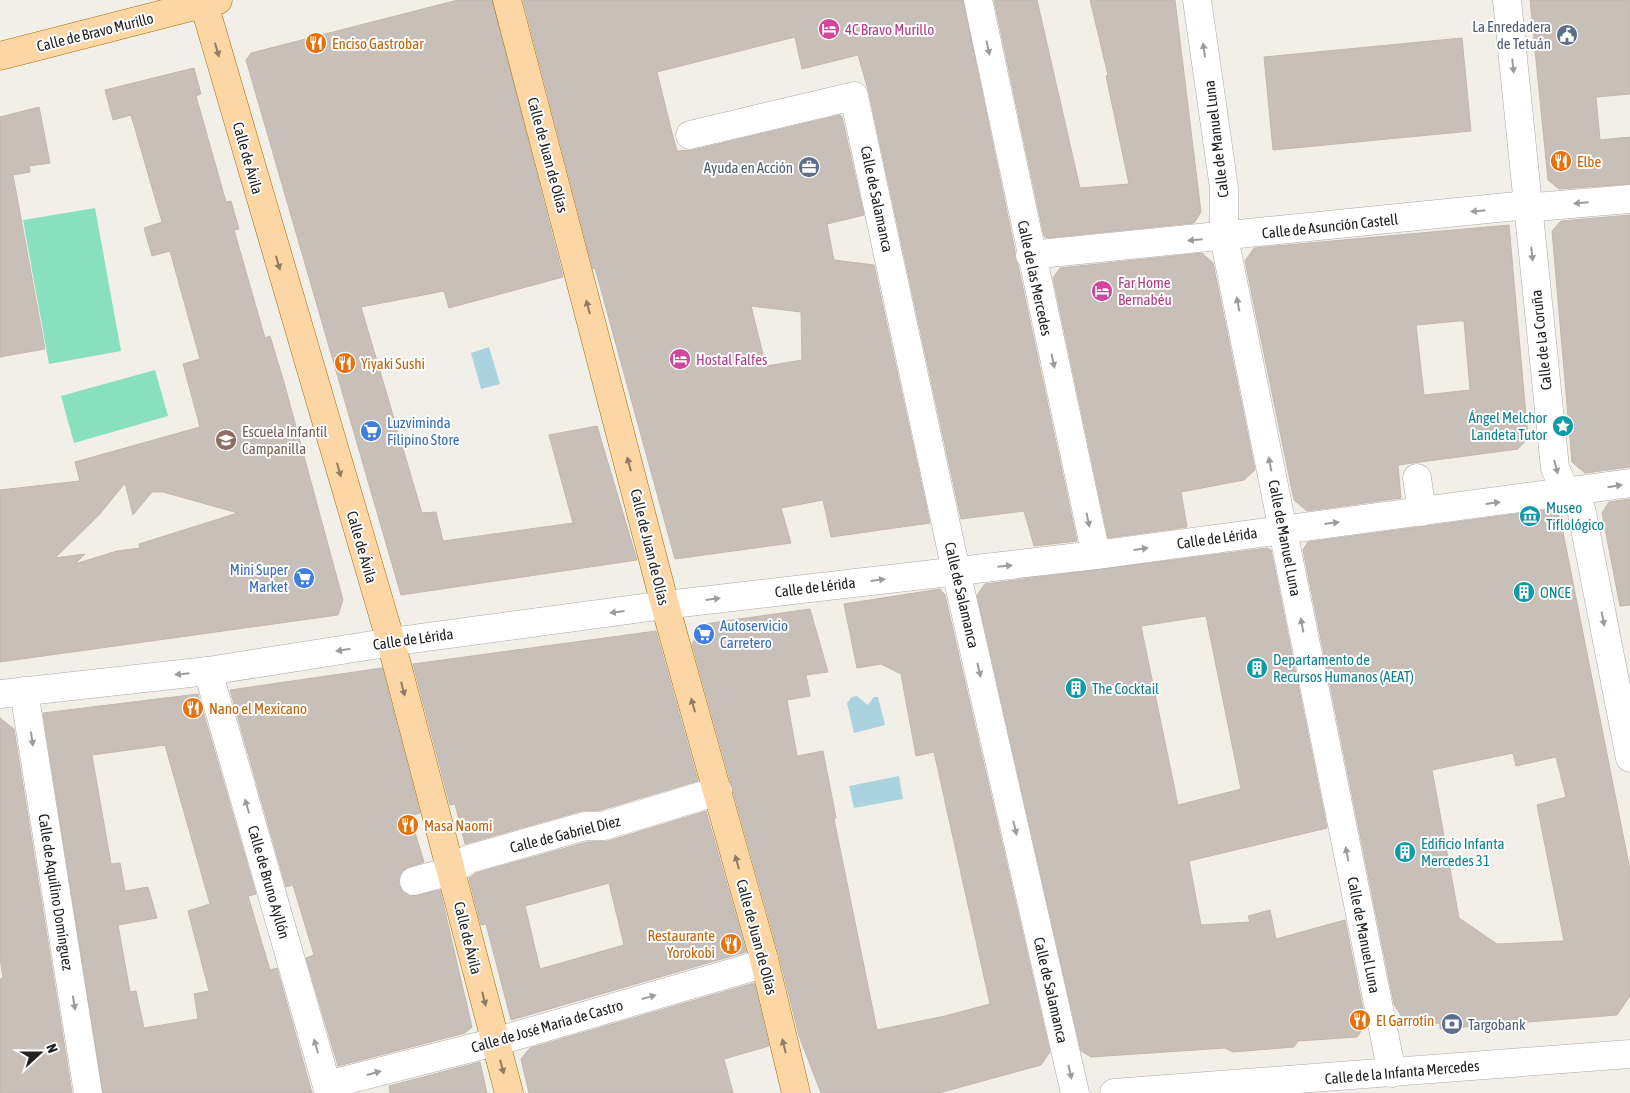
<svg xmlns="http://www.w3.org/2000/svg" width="1630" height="1093" viewBox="0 0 1630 1093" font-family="'Asap Condensed',sans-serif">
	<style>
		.pitch { fill: #88e0be }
		.water { fill: #aad3df }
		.building { fill: #c7bfb8; stroke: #c4b6ab; fill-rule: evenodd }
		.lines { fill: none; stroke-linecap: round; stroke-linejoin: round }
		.minor-casing { stroke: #a9a9a9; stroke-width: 29 }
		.major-casing { stroke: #a06b00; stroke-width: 29 }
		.minor { stroke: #fff; stroke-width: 28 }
		.major { stroke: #fcd6a4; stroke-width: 28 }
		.oneway { fill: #9c9c9c }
		.oneway2 { fill: #8f7c63 }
		.labels { text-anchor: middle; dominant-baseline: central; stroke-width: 4; stroke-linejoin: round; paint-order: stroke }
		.service-label { font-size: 15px; fill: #4e5e75; stroke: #fff; text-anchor: end }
		.hotel-label { font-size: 15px; fill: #b23c85; stroke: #fff; text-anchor: start }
		.street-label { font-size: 15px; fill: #222; stroke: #fff }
		.food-label { font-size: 15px; fill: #c56008; stroke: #fff; text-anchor: start }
		.culture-label { font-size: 15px; fill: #0d838f; stroke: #fff; text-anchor: start }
		.shop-label { font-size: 15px; fill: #366cbe; stroke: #fff; text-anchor: start }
		.education-label { font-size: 15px; fill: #785e54; stroke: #fff; text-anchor: start }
	</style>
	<rect width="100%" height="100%" fill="#f2efe9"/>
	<!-- pitch -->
	<g class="pitch">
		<polygon points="95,208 121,351 49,364 23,220"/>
		<polygon points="155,370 168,416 74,443 61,396"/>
	</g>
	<!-- water -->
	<g class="water">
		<polygon points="489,347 500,384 481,389 471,353"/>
		<polygon points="857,696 868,705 874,697 878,697 885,725 854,733 847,703 852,697"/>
		<polygon points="899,776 903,799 854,808 849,786"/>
	</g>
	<!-- building -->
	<g class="building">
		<polygon points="458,0 492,0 563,277 449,308 444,291 361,307 422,513 436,512 443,541 573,523 549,435 597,426 637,560 401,595 246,60 251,53"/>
		<path d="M 523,0 L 963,0 L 1015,251 L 1015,257 L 1018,265 L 1077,541 L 1034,546 L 1024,511 L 961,519 L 869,93 L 858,55 L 802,69 L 795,37 L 657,72 L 671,129 L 677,151 L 693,150 L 840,115 L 842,117 L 864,215 L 827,224 L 834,260 L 874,265 L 930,523 L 831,537 L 823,500 L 781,508 L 791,543 L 675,559 L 595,268 L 593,269 ZM 751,306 L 801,312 L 802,360 L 766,366 Z"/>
		<polygon points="994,0 1037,0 1080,188 1129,184 1106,76 1108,75 1090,0 1175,0 1201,212 1194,223 1047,238 1044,236"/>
		<polygon points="1530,0 1630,0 1630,94 1596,97 1600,140 1630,137 1630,184 1559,189 1548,180"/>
		<polygon points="1462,38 1471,131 1273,150 1264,57"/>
		<path d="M 194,68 L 201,94 L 196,96 L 226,202 L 231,201 L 239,229 L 234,230 L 265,338 L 270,336 L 285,386 L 343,600 L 338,615 L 0,662 L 0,490 L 80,481 L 75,462 L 200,427 L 183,364 L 200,359 L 170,251 L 152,256 L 144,228 L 162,222 L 131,115 L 113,120 L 105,90 ZM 125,483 L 133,515 L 152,492 L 163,492 L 238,513 L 139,544 L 140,548 L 117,551 L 75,564 L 85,554 L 55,558 L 99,515 Z"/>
		<polygon points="39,107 50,163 29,166 30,172 13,175 45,349 0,357 0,117"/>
		<polygon points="1630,215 1630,467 1585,473 1572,462 1552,231 1561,221"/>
		<path d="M 1509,225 L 1528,438 L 1518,449 L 1398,465 L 1401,498 L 1307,511 L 1294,500 L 1245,261 L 1254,248 ZM 1459,321 L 1464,321 L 1470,390 L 1424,395 L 1416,325 Z"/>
		<polygon points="1202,253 1213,263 1255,470 1244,480 1181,492 1187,527 1108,538 1053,278 1060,268"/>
		<polygon points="1630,499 1630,605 1620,606 1602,513 1609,502"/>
		<path d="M 1552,509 L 1560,517 L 1630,870 L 1630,996 L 1617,1015 L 1440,1029 L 1440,1023 L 1416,1025 L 1405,1022 L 1394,1004 L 1303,550 L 1308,542 ZM 1513,753 L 1516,766 L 1556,757 L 1566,797 L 1537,805 L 1564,941 L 1497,944 L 1459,918 L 1432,770 Z"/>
		<path d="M 1267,548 L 1271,550 L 1327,828 L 1189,861 L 1201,925 L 1250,922 L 1248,916 L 1270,910 L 1276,939 L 1345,920 L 1366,1024 L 1357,1037 L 1298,1041 L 1294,1047 L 1233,1052 L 1225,1048 L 1091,1057 L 1081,1051 L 977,595 L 985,584 ZM 1206,616 L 1241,789 L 1178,805 L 1141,626 Z"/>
		<polygon points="940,589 945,595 1050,1052 1041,1065 939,1093 821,1093 799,1036 779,955 692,644 704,624 810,609 828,672 806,675 810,696 787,700 797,756 823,751 836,818 834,819 877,1030 945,1016 990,1004 934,752 916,756 901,674 881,664 857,668 844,604"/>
		<polygon points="656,631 698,781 601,810 581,811 465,844 455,804 450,805 413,664"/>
		<polygon points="382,668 420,813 410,816 424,862 403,870 399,877 399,885 403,892 410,896 440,890 472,1027 465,1033 338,1066 306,958 314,955 293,885 286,887 230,690"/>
		<path d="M 198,694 L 256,894 L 248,896 L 270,970 L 277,968 L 312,1093 L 103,1093 L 43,713 ZM 165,745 L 210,904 L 188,911 L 209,991 L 194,994 L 198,1019 L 144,1028 L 136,991 L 130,992 L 118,925 L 157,918 L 148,887 L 125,891 L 120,863 L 111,864 L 92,755 Z"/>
		<polygon points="0,718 14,729 72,1093 0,1093 0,979 3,978 0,958"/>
		<path d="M 706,811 L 746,952 L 511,1020 L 486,924 L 481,925 L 469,878 L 476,873 L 587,842 L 608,841 ZM 609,883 L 624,945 L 540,969 L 525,906 Z"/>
		<polygon points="754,983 769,1046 724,1059 733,1093 529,1093 521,1059 530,1048"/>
		<polygon points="480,1062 487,1093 390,1093 389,1086"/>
	</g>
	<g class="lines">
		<!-- minor casing -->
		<g class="minor-casing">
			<g id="minor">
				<polyline points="978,0 1096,555"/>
				<polyline points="1197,0 1224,188 1224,237 1392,1073"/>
				<polyline points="1507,0 1555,468 1566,493 1581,508 1630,758"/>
				<polyline points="690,135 854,96 956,571 1075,1093"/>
				<polyline points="1030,255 1527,205 1536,207 1630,199"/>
				<polyline points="1417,478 1422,512"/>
				<polyline points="208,671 329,1093"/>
				<polyline points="24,691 88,1093"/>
				<polyline points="0,694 208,671 405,640 665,605 1096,555 1630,483"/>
				<polyline points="414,881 451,871 469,859 585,826 603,826 718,791"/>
				<polyline points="327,1085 495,1042 752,967 764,959"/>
				<polyline points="1114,1093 1630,1054"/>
			</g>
		</g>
		<!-- major casing -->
		<g class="major-casing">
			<g id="major">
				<polyline points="507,0 665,605 764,959 796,1093"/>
				<polyline points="204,4 391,642 509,1093"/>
				<polyline points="0,56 218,0"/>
			</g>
		</g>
		<!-- minor -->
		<use href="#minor" class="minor"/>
		<!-- major -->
		<use href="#major" class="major"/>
	</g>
	<!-- one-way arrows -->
	<defs><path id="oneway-solid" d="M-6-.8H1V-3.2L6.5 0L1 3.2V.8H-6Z" transform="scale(1.25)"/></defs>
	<g class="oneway">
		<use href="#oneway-solid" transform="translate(988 48) rotate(78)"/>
		<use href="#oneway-solid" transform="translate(1204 50) rotate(-98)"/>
		<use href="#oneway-solid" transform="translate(1513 66) rotate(84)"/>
		<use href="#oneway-solid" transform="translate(1581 203) rotate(175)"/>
		<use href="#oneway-solid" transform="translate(1478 211) rotate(174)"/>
		<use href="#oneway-solid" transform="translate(1195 240) rotate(175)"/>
		<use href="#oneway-solid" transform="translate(1532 254) rotate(84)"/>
		<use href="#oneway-solid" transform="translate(1238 304) rotate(-101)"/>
		<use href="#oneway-solid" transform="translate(1053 361) rotate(78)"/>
		<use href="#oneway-solid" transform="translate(1270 464) rotate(-101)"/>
		<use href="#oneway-solid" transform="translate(1556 467) rotate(75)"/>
		<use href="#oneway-solid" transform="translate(1615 486) rotate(-9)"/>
		<use href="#oneway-solid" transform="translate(1493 503) rotate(-7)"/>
		<use href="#oneway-solid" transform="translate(1088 520) rotate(78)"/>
		<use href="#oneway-solid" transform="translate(1332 523) rotate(-7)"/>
		<use href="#oneway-solid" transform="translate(1141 549) rotate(-8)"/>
		<use href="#oneway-solid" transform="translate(1005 566) rotate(-6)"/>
		<use href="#oneway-solid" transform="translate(878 580) rotate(-7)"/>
		<use href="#oneway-solid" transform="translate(713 599) rotate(-7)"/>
		<use href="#oneway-solid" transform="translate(617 612) rotate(173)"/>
		<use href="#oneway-solid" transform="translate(1603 619) rotate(79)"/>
		<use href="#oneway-solid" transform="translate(1302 625) rotate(-101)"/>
		<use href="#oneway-solid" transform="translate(343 650) rotate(171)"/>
		<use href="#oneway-solid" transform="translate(979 670) rotate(77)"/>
		<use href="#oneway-solid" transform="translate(182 674) rotate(174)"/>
		<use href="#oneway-solid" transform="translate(32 739) rotate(81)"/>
		<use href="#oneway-solid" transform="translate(247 806) rotate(-106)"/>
		<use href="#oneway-solid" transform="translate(1015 828) rotate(77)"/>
		<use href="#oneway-solid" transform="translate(1347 854) rotate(-101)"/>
		<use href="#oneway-solid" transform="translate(649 997) rotate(-16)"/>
		<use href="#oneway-solid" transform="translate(74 1003) rotate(81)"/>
		<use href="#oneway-solid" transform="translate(316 1046) rotate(-106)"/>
		<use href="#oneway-solid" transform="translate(1070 1072) rotate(77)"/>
		<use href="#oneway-solid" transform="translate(374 1073) rotate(-15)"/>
	</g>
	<g class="oneway2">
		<use href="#oneway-solid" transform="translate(217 50) rotate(74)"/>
		<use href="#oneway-solid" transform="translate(278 263) rotate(74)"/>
		<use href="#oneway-solid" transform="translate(588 307) rotate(-105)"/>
		<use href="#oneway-solid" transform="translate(629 464) rotate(-105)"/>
		<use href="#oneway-solid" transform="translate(339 470) rotate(74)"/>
		<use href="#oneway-solid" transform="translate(403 689) rotate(75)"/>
		<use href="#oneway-solid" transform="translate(693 705) rotate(-106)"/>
		<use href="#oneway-solid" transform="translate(737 862) rotate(-105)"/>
		<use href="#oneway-solid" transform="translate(484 999) rotate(76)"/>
		<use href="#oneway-solid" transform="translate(784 1046) rotate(-104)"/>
		<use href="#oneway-solid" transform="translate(502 1067) rotate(75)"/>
	</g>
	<!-- icons -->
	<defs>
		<g id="hotel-disc" transform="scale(1.125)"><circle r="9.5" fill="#d1479c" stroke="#fff"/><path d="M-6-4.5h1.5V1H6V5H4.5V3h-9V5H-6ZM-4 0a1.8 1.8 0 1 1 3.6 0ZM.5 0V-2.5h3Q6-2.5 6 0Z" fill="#fff"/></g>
		<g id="civic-disc" transform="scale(1.125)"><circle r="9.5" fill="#5c6f8a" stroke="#fff"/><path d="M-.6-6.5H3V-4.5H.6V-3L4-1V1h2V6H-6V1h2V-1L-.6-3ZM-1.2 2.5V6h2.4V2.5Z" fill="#fff"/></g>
		<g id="restaurant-disc" transform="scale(1.125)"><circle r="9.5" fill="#e8710a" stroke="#fff"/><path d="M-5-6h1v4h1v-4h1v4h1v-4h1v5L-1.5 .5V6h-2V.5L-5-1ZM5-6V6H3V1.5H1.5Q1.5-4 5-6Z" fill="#fff"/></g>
		<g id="office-disc" transform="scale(1.125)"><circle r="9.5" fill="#5c6f8a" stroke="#fff"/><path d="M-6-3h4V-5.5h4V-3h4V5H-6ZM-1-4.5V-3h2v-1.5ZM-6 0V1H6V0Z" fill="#fff"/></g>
		<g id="sight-disc" transform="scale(1.125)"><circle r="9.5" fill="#0f9aa8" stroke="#fff"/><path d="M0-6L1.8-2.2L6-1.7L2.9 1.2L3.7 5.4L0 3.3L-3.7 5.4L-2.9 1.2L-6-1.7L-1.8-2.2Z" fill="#fff"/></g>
		<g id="supermarket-disc" transform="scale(1.125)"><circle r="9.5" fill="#3f7fe0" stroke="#fff"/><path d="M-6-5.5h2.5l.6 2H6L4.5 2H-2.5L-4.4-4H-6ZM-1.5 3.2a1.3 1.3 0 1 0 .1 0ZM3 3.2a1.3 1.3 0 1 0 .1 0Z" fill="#fff"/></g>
		<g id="school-disc" transform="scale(1.125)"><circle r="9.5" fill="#8d6e63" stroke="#fff"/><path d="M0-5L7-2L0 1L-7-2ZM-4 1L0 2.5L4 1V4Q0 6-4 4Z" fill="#fff"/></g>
		<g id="museum-disc" transform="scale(1.125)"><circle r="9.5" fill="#0f9aa8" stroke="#fff"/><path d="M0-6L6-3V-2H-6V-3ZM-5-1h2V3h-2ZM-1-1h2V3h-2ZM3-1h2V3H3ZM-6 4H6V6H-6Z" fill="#fff"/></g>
		<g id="building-disc" transform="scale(1.125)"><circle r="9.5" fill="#0f9aa8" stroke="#fff"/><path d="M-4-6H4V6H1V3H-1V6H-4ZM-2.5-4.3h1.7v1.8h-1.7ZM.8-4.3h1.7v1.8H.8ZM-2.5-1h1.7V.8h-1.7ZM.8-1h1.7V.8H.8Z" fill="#fff"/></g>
		<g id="bank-disc" transform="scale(1.125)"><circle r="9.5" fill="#5c6f8a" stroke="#fff"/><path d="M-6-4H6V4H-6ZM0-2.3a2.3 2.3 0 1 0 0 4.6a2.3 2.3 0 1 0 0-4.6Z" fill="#fff"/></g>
	</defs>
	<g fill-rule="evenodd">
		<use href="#hotel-disc" x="829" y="29"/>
		<use href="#civic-disc" x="1567" y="35"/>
		<use href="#restaurant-disc" x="316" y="43"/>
		<use href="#restaurant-disc" x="1561" y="161"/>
		<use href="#office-disc" x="809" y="167"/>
		<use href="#hotel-disc" x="1102" y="291"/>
		<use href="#hotel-disc" x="680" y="359"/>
		<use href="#restaurant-disc" x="345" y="363"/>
		<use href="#sight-disc" x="1563" y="426"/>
		<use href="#supermarket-disc" x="371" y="431"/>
		<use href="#school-disc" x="226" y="440"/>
		<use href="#museum-disc" x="1530" y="516"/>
		<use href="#supermarket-disc" x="304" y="578"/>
		<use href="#building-disc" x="1524" y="592"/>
		<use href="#supermarket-disc" x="704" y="634"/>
		<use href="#building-disc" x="1257" y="668"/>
		<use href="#building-disc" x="1076" y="688"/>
		<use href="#restaurant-disc" x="193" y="708"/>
		<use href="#restaurant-disc" x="408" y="825"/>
		<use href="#building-disc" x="1405" y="852"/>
		<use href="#restaurant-disc" x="731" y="944"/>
		<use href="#restaurant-disc" x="1360" y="1020"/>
		<use href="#bank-disc" x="1452" y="1024"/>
	</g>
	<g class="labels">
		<!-- service labels -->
		<g class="service-label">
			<text x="1551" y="26">La Enredadera<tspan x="1551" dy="17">de Tetuán</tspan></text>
			<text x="793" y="167">Ayuda en Acción</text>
			<text x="1468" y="1024" text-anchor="start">Targobank</text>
		</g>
		<!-- hotel labels -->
		<g class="hotel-label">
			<text x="845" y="29">4C Bravo Murillo</text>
			<text x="1118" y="282">Far Home<tspan x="1118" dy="17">Bernabéu</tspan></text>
			<text x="696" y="359">Hostal Falfes</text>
		</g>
		<!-- street labels -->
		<g class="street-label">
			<text transform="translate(95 32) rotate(-14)">Calle de Bravo Murillo</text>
			<text transform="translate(1216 139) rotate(-97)">Calle de Manuel Luna</text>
			<text transform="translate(548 155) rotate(75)">Calle de Juan de Olías</text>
			<text transform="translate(248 158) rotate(74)">Calle de Ávila</text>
			<text transform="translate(877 199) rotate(78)">Calle de Salamanca</text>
			<text transform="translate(1330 226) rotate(-6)">Calle de Asunción Castell</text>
			<text transform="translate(1035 278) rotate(78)">Calle de las Mercedes</text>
			<text transform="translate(1541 340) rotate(-96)">Calle de La Coruña</text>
			<text transform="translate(1217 538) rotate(-8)">Calle de Lérida</text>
			<text transform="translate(1285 538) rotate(79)">Calle de Manuel Luna</text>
			<text transform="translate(362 547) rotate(74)">Calle de Ávila</text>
			<text transform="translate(650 547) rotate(76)">Calle de Juan de Olías</text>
			<text transform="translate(815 587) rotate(-7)">Calle de Lérida</text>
			<text transform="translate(962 595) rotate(77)">Calle de Salamanca</text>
			<text transform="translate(413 639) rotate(-8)">Calle de Lérida</text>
			<text transform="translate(565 834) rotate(-14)">Calle de Gabriel Díez</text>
			<text transform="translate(269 882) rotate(74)">Calle de Bruno Ayllón</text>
			<text transform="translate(56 892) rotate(81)">Calle de Aquilino Domínguez</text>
			<text transform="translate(1364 935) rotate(79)">Calle de Manuel Luna</text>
			<text transform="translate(757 937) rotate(75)">Calle de Juan de Olías</text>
			<text transform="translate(468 938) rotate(76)">Calle de Ávila</text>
			<text transform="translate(1051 990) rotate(77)">Calle de Salamanca</text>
			<text transform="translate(547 1026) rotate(-16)">Calle de José María de Castro</text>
			<text transform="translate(1402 1072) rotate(-5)">Calle de la Infanta Mercedes</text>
		</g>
		<!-- food labels -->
		<g class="food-label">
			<text x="332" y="43">Enciso Gastrobar</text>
			<text x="1577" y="161">Elbe</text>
			<text x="361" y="363">Yiyaki Sushi</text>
			<text x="209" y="708">Nano el Mexicano</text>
			<text x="424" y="825">Masa Naomi</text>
			<text x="715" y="935" text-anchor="end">Restaurante<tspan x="715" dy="17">Yorokobi</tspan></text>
			<text x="1376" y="1020">El Garrotín</text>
		</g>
		<!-- culture labels -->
		<g class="culture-label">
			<text x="1547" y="417" text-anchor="end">Ángel Melchor<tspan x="1547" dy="17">Landeta Tutor</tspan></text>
			<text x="1546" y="507">Museo<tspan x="1546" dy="17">Tiflológico</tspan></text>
			<text x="1540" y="592">ONCE</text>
			<text x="1273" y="659">Departamento de<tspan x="1273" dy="17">Recursos Humanos (AEAT)</tspan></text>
			<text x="1092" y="688">The Cocktail</text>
			<text x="1421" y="843">Edificio Infanta<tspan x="1421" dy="17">Mercedes 31</tspan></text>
		</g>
		<!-- shop labels -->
		<g class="shop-label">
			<text x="387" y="422">Luzviminda<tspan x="387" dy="17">Filipino Store</tspan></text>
			<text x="288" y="569" text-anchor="end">Mini Super<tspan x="288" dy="17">Market</tspan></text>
			<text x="720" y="625">Autoservicio<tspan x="720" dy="17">Carretero</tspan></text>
		</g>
		<!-- education labels -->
		<g class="education-label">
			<text x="242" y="431">Escuela Infantil<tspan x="242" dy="17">Campanilla</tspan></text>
		</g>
	</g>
	<!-- north arrow -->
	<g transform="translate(40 1053) rotate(69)" stroke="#ffffff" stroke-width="4" paint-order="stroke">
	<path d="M0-4L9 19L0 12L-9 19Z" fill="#222222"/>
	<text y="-8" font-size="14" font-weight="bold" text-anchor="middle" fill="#222222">N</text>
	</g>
</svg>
